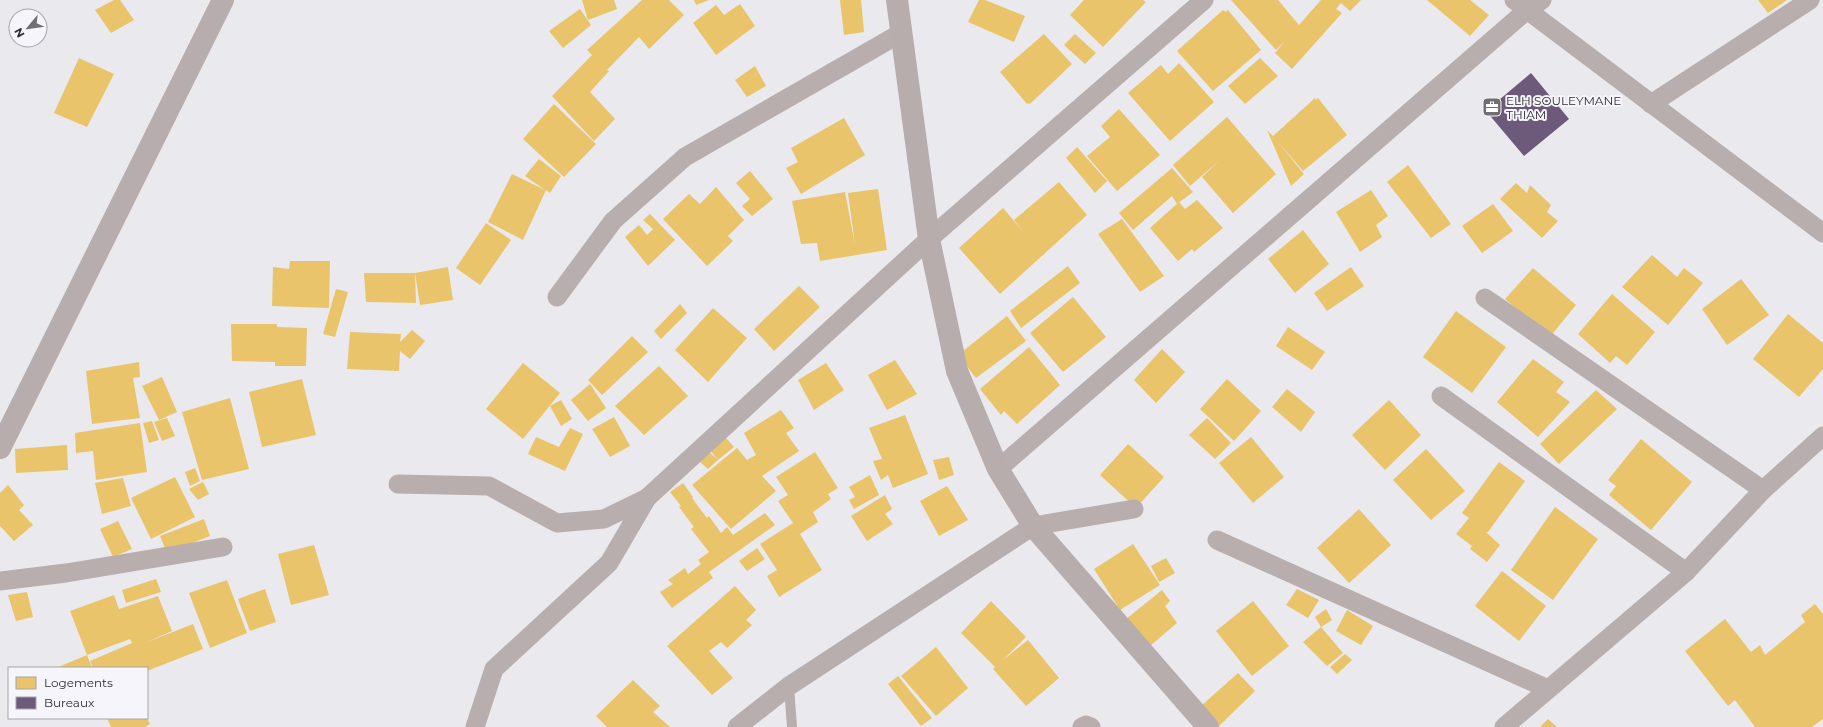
<svg xmlns="http://www.w3.org/2000/svg" width="1823" height="727" viewBox="0 0 1823 727" font-family="Montserrat,sans-serif">
	<style>
		.homes { fill: #e9c46a }
		.offices { fill: #6d597a }
		.lines { fill: none; stroke-linecap: round; stroke-linejoin: round }
		.lane { stroke: #b8aead; stroke-width: 10 }
		.street { stroke: #b8aead; stroke-width: 19 }
		.secondary { stroke: #b7adad; stroke-width: 22 }
		.labels { text-anchor: middle; dominant-baseline: central; stroke-width: 4; stroke-linejoin: round; paint-order: stroke }
		.poi-label { font-size: 12px; fill: #2e2d30; stroke: #f6f5fc; text-anchor: start }
	</style>
	<rect width="100%" height="100%" fill="#eae9ee"/>
	<!-- homes -->
	<g class="homes">
		<polygon points="114,0 120,0 134,20 111,33 95,10"/>
		<polygon points="582,0 614,0 617,9 588,20"/>
		<polygon points="642,0 669,0 684,15 649,49 639,37 607,70 609,71 590,92 615,119 594,141 552,96 592,55 587,50"/>
		<polygon points="694,0 709,0 696,5"/>
		<polygon points="840,0 861,0 864,32 844,35"/>
		<polygon points="979,0 985,0 1025,16 1014,42 968,22"/>
		<polygon points="1084,0 1143,0 1146,2 1103,47 1070,15"/>
		<polygon points="1231,0 1278,0 1299,25 1321,0 1361,0 1350,11 1341,3 1336,9 1342,13 1292,69 1275,53 1285,41 1276,50"/>
		<polygon points="1427,0 1470,0 1489,15 1470,36"/>
		<polygon points="1758,0 1787,0 1768,13"/>
		<polygon points="740,4 755,26 716,55 693,23 716,5 724,15"/>
		<polygon points="580,9 591,25 563,48 549,31"/>
		<polygon points="1223,10 1226,12 1228,10 1261,50 1213,91 1177,51"/>
		<polygon points="1044,34 1072,64 1030,104 1028,103 1027,104 1000,72"/>
		<polygon points="1075,34 1096,53 1085,64 1064,45"/>
		<polygon points="79,58 114,74 87,127 54,113"/>
		<polygon points="1260,58 1278,76 1245,104 1228,86"/>
		<polygon points="1179,63 1214,102 1170,141 1128,93 1161,65 1168,74"/>
		<polygon points="755,66 766,86 747,97 735,80"/>
		<polygon points="1315,98 1316,100 1318,98 1347,135 1303,171 1277,141 1304,174 1291,186 1267,130 1273,136"/>
		<polygon points="554,104 596,144 564,177 523,139"/>
		<polygon points="1119,109 1160,155 1117,191 1087,156 1110,137 1101,126"/>
		<polygon points="1227,117 1276,174 1233,213 1202,177 1220,160 1190,186 1173,165"/>
		<polygon points="844,118 865,155 801,194 786,168 798,162 791,148"/>
		<polygon points="1077,147 1107,181 1095,193 1066,158"/>
		<polygon points="539,159 561,176 550,193 546,190 523,240 488,222 512,174 545,190 525,176"/>
		<polygon points="1408,165 1451,224 1431,238 1387,182"/>
		<polygon points="1172,168 1193,192 1177,204 1172,196 1133,230 1119,213"/>
		<polygon points="750,171 773,199 752,216 742,206 750,199 736,183"/>
		<polygon points="1059,182 1087,215 1000,294 959,248 1003,208 1025,234 1014,220"/>
		<polygon points="1516,183 1527,193 1530,185 1551,205 1547,212 1558,221 1542,238 1500,199"/>
		<polygon points="716,187 744,220 728,236 733,241 707,266 663,219 689,194 700,204"/>
		<polygon points="878,189 887,250 820,261 817,243 801,244 792,201 845,192 855,245 848,193"/>
		<polygon points="1371,190 1388,216 1376,225 1382,237 1360,252 1336,212"/>
		<polygon points="1197,200 1223,228 1194,252 1192,249 1178,261 1150,228 1179,202 1185,209"/>
		<polygon points="1493,204 1513,231 1482,253 1462,226"/>
		<polygon points="650,214 675,240 648,266 625,237 639,225 647,235 653,229 643,220"/>
		<polygon points="1122,219 1164,276 1140,292 1098,234"/>
		<polygon points="486,223 511,240 480,285 456,268"/>
		<polygon points="1303,230 1329,264 1295,293 1268,259"/>
		<polygon points="1652,255 1677,277 1684,268 1703,283 1668,325 1622,287"/>
		<polygon points="290,261 330,261 329,308 272,306 273,267 289,269"/>
		<polygon points="1068,266 1080,283 1021,328 1010,311"/>
		<polygon points="448,267 453,300 420,305 415,273"/>
		<polygon points="1351,267 1364,286 1327,311 1314,293"/>
		<polygon points="1533,268 1576,305 1549,338 1505,299"/>
		<polygon points="364,273 415,273 416,303 366,302"/>
		<polygon points="1741,279 1769,315 1727,345 1702,309"/>
		<polygon points="799,286 820,307 774,351 754,329"/>
		<polygon points="336,289 348,292 335,337 323,334"/>
		<polygon points="1612,294 1655,332 1627,365 1616,356 1610,363 1578,334"/>
		<polygon points="1073,297 1106,337 1063,372 1030,333"/>
		<polygon points="680,304 687,313 661,339 654,331"/>
		<polygon points="713,308 747,338 708,382 675,350"/>
		<polygon points="1456,311 1506,347 1472,393 1423,357"/>
		<polygon points="1788,314 1823,343 1823,369 1799,397 1753,359"/>
		<polygon points="1007,316 1026,341 976,378 958,355"/>
		<polygon points="231,324 277,324 277,327 307,328 306,366 275,366 275,362 232,361"/>
		<polygon points="1288,327 1325,352 1312,370 1276,346"/>
		<polygon points="412,330 425,341 410,359 400,351 399,371 347,369 350,332 401,334 400,342"/>
		<polygon points="632,336 648,352 602,395 588,380"/>
		<polygon points="1029,347 1060,385 1017,424 1004,411 1001,415 980,389"/>
		<polygon points="1162,349 1185,372 1156,403 1134,380"/>
		<polygon points="1533,359 1564,382 1556,392 1570,402 1538,437 1497,402"/>
		<polygon points="895,360 917,394 887,410 868,375"/>
		<polygon points="139,362 140,377 133,378 140,418 92,424 86,371"/>
		<polygon points="523,363 560,393 523,439 486,409"/>
		<polygon points="826,363 844,390 814,410 798,380"/>
		<polygon points="659,366 688,396 644,435 615,406"/>
		<polygon points="162,377 177,412 159,420 142,386"/>
		<polygon points="302,379 316,435 262,447 249,392"/>
		<polygon points="1227,379 1261,411 1234,441 1200,409"/>
		<polygon points="590,384 606,408 588,421 571,400"/>
		<polygon points="1287,389 1315,412 1301,432 1272,407"/>
		<polygon points="1596,390 1617,409 1559,464 1540,444"/>
		<polygon points="230,398 249,469 202,480 182,412"/>
		<polygon points="561,400 572,419 561,426 550,406"/>
		<polygon points="1389,400 1421,435 1385,470 1352,435"/>
		<polygon points="781,410 794,428 786,433 799,451 762,476 776,491 731,529 692,485 737,448 747,460 756,455 744,433"/>
		<polygon points="905,415 928,474 893,488 888,475 881,480 873,461 882,459 869,428"/>
		<polygon points="614,417 630,446 610,457 592,429"/>
		<polygon points="167,418 175,436 162,441 154,422"/>
		<polygon points="1207,418 1231,443 1215,459 1189,435"/>
		<polygon points="152,421 159,440 149,443 143,423"/>
		<polygon points="140,423 147,472 96,480 93,451 76,453 75,433"/>
		<polygon points="570,428 583,434 565,471 528,454 536,437 559,447"/>
		<polygon points="1251,437 1284,477 1253,503 1219,463"/>
		<polygon points="726,438 734,447 718,460 708,469 699,461 708,451 718,460 710,450"/>
		<polygon points="1641,439 1692,482 1651,530 1609,495 1616,486 1608,480"/>
		<polygon points="1128,444 1164,477 1136,508 1100,475"/>
		<polygon points="67,445 68,470 16,473 15,449"/>
		<polygon points="1426,449 1465,491 1431,520 1393,480"/>
		<polygon points="815,452 838,488 828,494 831,499 813,512 818,522 800,534 822,570 779,597 767,576 777,570 760,544 793,523 778,501 788,495 776,477"/>
		<polygon points="949,457 954,475 939,480 933,460"/>
		<polygon points="1499,462 1525,481 1488,532 1486,532 1500,545 1487,562 1470,549 1472,546 1456,534 1469,518 1462,513"/>
		<polygon points="195,468 200,481 190,486 185,472"/>
		<polygon points="870,475 879,495 854,509 849,500 855,497 849,487"/>
		<polygon points="175,477 195,517 151,539 131,498"/>
		<polygon points="123,478 131,506 102,514 95,483"/>
		<polygon points="203,482 209,494 198,500 189,489"/>
		<polygon points="683,483 693,497 692,498 707,518 709,516 721,533 727,527 733,535 765,513 775,525 709,572 713,578 672,608 660,592 673,584 668,580 685,568 688,574 701,564 698,560 709,552 691,529 694,527 679,507 681,506 670,492"/>
		<polygon points="8,485 24,505 19,510 33,525 14,541 0,526 0,493"/>
		<polygon points="947,486 968,520 939,536 920,501"/>
		<polygon points="885,495 892,509 885,514 893,524 867,541 851,516"/>
		<polygon points="1555,507 1598,539 1553,600 1511,570"/>
		<polygon points="1359,509 1391,545 1349,583 1317,548"/>
		<polygon points="204,519 210,536 167,553 160,536"/>
		<polygon points="118,521 132,549 113,557 100,529"/>
		<polygon points="1133,544 1160,585 1120,610 1094,569"/>
		<polygon points="314,545 329,595 291,605 278,554"/>
		<polygon points="757,548 765,559 747,571 739,561"/>
		<polygon points="1166,558 1175,573 1159,582 1151,566"/>
		<polygon points="1502,571 1546,606 1519,641 1475,606"/>
		<polygon points="156,579 161,592 126,603 122,590"/>
		<polygon points="227,580 247,633 210,648 189,593"/>
		<polygon points="735,586 756,610 746,620 752,625 727,648 721,642 709,651 733,678 712,695 667,646"/>
		<polygon points="265,589 276,622 250,631 238,599"/>
		<polygon points="1297,589 1319,600 1308,618 1286,605"/>
		<polygon points="1162,590 1170,601 1165,606 1177,623 1143,652 1120,624"/>
		<polygon points="27,592 33,617 16,621 8,595"/>
		<polygon points="114,595 119,609 158,596 172,631 145,643 193,624 203,649 147,671 147,668 142,667 93,668 90,661 132,643 130,639 87,655 70,611"/>
		<polygon points="991,601 1026,637 1003,660 1028,640 1059,678 1026,706 993,669 995,667 961,633"/>
		<polygon points="1253,601 1289,646 1252,676 1216,631"/>
		<polygon points="1815,604 1823,614 1823,719 1812,727 1755,727 1735,700 1728,706 1685,651 1725,619 1751,652 1760,645 1765,655 1805,622 1801,615"/>
		<polygon points="1326,609 1332,620 1321,627 1315,617"/>
		<polygon points="1347,610 1373,626 1361,645 1336,631"/>
		<polygon points="1321,627 1343,653 1327,666 1303,642"/>
		<polygon points="936,647 968,688 936,716 901,676"/>
		<polygon points="1345,654 1352,660 1337,674 1330,667"/>
		<polygon points="87,655 92,668 56,668"/>
		<polygon points="1238,673 1255,691 1219,726 1201,706"/>
		<polygon points="898,676 932,718 921,726 888,684"/>
		<polygon points="633,680 660,706 653,712 670,727 607,727 596,716"/>
		<polygon points="107,718 147,718 150,724 145,727 111,727"/>
		<polygon points="1548,719 1557,727 1540,727"/>
	</g>
	<!-- offices -->
	<polygon class="offices" points="1531,73 1569,119 1524,156 1486,111"/>
	<g class="lines">
		<!-- lane -->
		<polyline class="lane" points="789,686 792,727"/>
		<!-- street -->
		<g class="street">
			<polyline points="1514,0 1823,233"/>
			<polyline points="1651,104 1810,0"/>
			<polyline points="557,297 613,221 685,157 901,33"/>
			<polyline points="1485,298 1763,490"/>
			<polyline points="1441,396 1686,572"/>
			<polyline points="998,469 1526,11 1542,0"/>
			<polyline points="398,484 489,486 557,523 604,519 647,498"/>
			<polyline points="1217,540 1548,689"/>
			<polyline points="0,581 66,573 223,547"/>
			<polyline points="475,727 494,669 609,563 647,498 929,239 1204,0"/>
			<polyline points="737,727 789,686 1033,526 1134,509"/>
			<polyline points="1082,727 1086,725 1091,727"/>
			<polyline points="1504,727 1686,572 1763,490 1823,436"/>
		</g>
		<!-- secondary -->
		<g class="secondary">
			<polyline points="897,0 929,239 957,371 998,469 1033,526 1208,727"/>
			<polyline points="0,448 223,0"/>
		</g>
	</g>
	<!-- icons -->
	<defs>
		<g id="office-square" transform="scale(1)"><rect x="-9" y="-9" width="18" height="18" rx="4" fill="#706f72" stroke="#f6f5fc"/><path d="M-6-3h4V-5.5h4V-3h4V5H-6ZM-1-4.5V-3h2v-1.5ZM-6 0V1H6V0Z" fill="#fff"/></g>
	</defs>
	<g fill-rule="evenodd">
		<use href="#office-square" x="1492" y="107"/>
	</g>
	<g class="labels">
		<!-- poi labels -->
		<g class="poi-label">
			<text x="1506" y="100">ELH SOULEYMANE<tspan x="1506" dy="14">THIAM</tspan></text>
		</g>
	</g>
	<!-- legend -->
	<rect x="8" y="667" width="140" height="52" fill="#f6f5fc" stroke="#a6a5aa"/>
	<rect x="16" y="677" width="20" height="12" fill="#e9c46a" stroke="#a6a5aa"/>
	<text x="44" y="687" font-size="12" fill="#2e2d30">Logements</text>
	<rect x="16" y="697" width="20" height="12" fill="#6d597a" stroke="#a6a5aa"/>
	<text x="44" y="707" font-size="12" fill="#2e2d30">Bureaux</text>
	<!-- north arrow -->
	<g transform="translate(28 28) rotate(241)"><circle r="19" fill="#f6f5fc" stroke="#a6a5aa"/>
	<path d="M0-3L7 15L0 10L-7 15Z" fill="#706f72"/>
	<text y="-6" font-size="11" font-weight="bold" text-anchor="middle" fill="#2e2d30">N</text>
	</g>
</svg>
